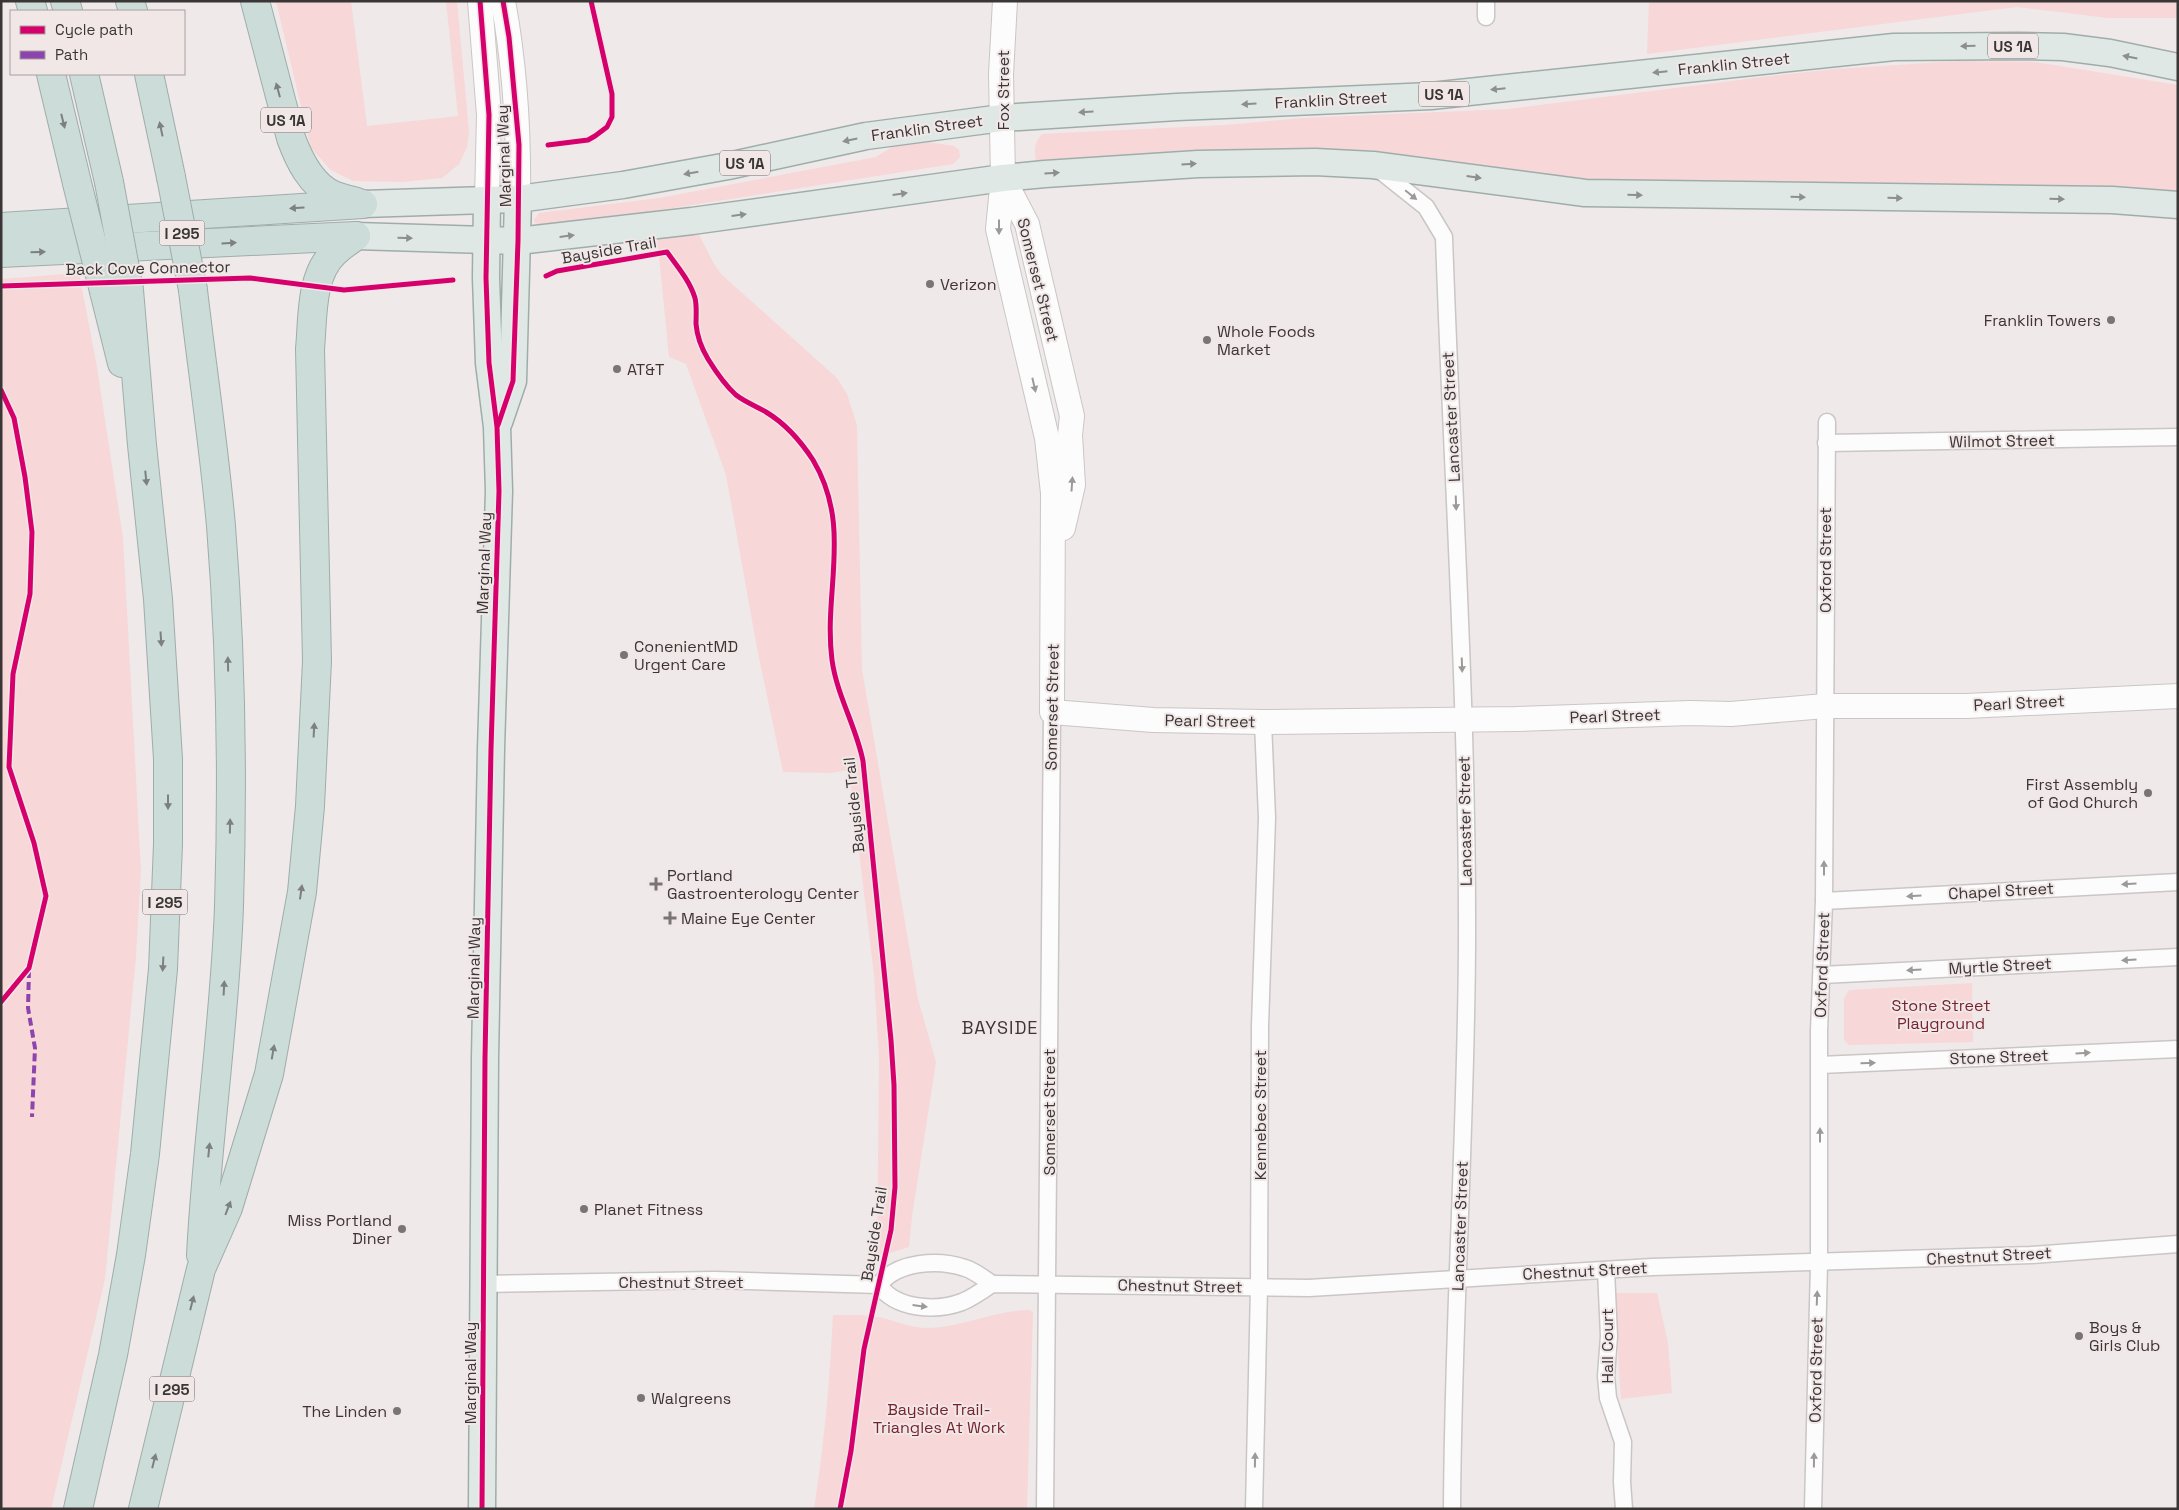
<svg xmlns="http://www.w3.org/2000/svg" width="2179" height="1510" viewBox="0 0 2179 1510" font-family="'Space Grotesk',sans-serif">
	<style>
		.green { fill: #f7d7d8 }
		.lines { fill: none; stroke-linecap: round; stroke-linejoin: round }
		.street-casing { stroke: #cac6c6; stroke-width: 19 }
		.secondary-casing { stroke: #cac6c6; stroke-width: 26 }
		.primary-casing { stroke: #9fadaa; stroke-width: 29 }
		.highway-casing { stroke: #9fadaa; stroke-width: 30 }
		.street { stroke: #fdfcfc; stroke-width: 16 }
		.secondary { stroke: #fdfcfc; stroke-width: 24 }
		.primary { stroke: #e0e8e6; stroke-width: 26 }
		.highway { stroke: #ccdcd9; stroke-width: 28 }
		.highway-bridge-casing { stroke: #9fadaa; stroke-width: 30; stroke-linecap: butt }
		.highway-bridge { stroke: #ccdcd9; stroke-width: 28 }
		.quiet { stroke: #8e44ad; stroke-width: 4; stroke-dasharray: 8 4; stroke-linecap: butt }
		.cycleway-casing { stroke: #f1e7e7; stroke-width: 8 }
		.cycleway { stroke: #d6006c; stroke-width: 5 }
		.oneway { fill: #8d8f8e }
		.oneway2 { fill: #7c817f }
		.oneway3 { fill: #9c9999 }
		.poi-dot { fill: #797575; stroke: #f1e7e7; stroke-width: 2 }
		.labels { text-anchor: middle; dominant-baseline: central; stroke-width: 4; stroke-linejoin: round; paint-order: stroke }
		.shield { fill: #f1e7e7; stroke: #716b6b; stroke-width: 1 }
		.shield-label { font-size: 15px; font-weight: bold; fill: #3a3636 }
		.street-label { font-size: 16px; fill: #3a3636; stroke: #f1e7e7 }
		.poi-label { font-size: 16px; fill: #3a3636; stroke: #f1e7e7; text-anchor: start }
		.park-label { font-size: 16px; fill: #77232f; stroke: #f1e7e7 }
		.neighbourhood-label { font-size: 18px; letter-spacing: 1px; fill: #3a3636; stroke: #f1e7e7 }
	</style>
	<rect width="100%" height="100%" fill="#efe9e9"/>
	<!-- green -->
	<g class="green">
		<polygon points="276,1 351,1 367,126 458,116 446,1 457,1 469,132 467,147 459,164 442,178 403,182 353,181 331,170 311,148"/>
		<polygon points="1649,1 2178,1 2178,18 2108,18 2017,7 1647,54"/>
		<path d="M 1959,61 L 2035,62 L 2178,85 L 2178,193 L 2163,190 L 2090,188 L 1582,183 L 1372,150 L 1181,153 L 1040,163 L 1036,161 C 1034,150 1034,143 1042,134 L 1225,125 L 1302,118 L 1508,109 L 1763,77 L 1835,69 Z"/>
		<polygon points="921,141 954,146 959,150 960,157 953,164 603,219 540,225 535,223 534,220 539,213 659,198 876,157 897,144"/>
		<polygon points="692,221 714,264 722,275 837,378 847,394 857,425 862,669 918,999 936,1062 912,1216 909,1247 877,1257 879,1059 874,975 849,770 831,773 783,772 757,648 726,475 686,364 669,357 656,226"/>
		<polygon points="79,273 97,367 123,538 141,870 136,957 105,1279 51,1509 1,1509 1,279"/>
		<polygon points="1972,983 1973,1042 1849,1045 1844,1040 1844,999 1849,990"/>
		<polygon points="1614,1293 1657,1293 1668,1343 1672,1393 1621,1399"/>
		<path d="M 1030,1310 L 1033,1312 L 1027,1509 L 814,1509 C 824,1445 830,1380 833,1315 C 850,1315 867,1314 883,1318 C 898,1322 912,1328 928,1328 C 963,1327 995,1310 1030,1310 Z"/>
	</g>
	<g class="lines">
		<!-- street casing -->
		<g class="street-casing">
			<g id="street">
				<polyline points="1486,1 1486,17"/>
				<path d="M 1377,168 L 1426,207 L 1444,237 C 1452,473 1468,710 1467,946 C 1466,1134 1453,1321 1452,1509"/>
				<polyline points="1826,443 2178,437"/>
				<polyline points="1824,901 2178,882"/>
				<polyline points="1822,975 2178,957"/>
				<polyline points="1820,1065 2178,1049"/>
				<polyline points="1606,1270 1609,1336 1606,1376 1608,1398 1623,1442 1622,1482 1624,1509"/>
				<polyline points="482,1284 715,1280 879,1285"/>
				<path d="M 879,1285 C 895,1309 935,1312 962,1302 C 972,1298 982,1291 992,1284 L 1309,1288 L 1652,1267 L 2031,1255 L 2178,1244"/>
				<path d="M 879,1285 C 897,1261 939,1259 965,1268 C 975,1271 983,1278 992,1284"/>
				<polyline points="1045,1509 1052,712"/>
				<polyline points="1254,1509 1259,1287 1260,1026 1267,818 1263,722"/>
				<polyline points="1813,1509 1819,1263 1819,1031 1824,901 1827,422"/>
			</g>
		</g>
		<!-- secondary casing -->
		<g class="secondary-casing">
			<g id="secondary">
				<polyline points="480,1 489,115 487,200"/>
				<path d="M 503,1 C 515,66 519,133 518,199"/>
				<polyline points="1005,1 1001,74 1003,178 998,229 1047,438 1053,493 1052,712 1153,720 1263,722 1516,719 1690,713 1731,714 1825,706 1967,706 2178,696"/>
				<polyline points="1003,178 1027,224 1072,416 1070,435 1073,485 1063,528"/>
			</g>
		</g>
		<!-- primary casing -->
		<g class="primary-casing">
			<g id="primary">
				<polyline points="363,204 518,199 623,185 728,166 866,136 1002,118 1177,107 1431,96 1894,47 2017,46 2063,47 2110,53 2178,67"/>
				<polyline points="356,236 518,241 692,221 1003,178 1045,174 1198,164 1315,162 1373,165 1585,193 2112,200 2178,205"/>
				<polyline points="499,422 513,381 518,199"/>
				<polyline points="482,1509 485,1058 491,749 499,491 497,427 489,363 486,278 487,200"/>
			</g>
		</g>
		<!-- highway casing -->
		<g class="highway-casing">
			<g id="highway">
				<polyline points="30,1 33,11"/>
				<polyline points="65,1 68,11"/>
				<polyline points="130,1 133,11"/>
				<path d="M 255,1 L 291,138 C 299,160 311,185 333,195 C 340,198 349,200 357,202"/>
				<polyline points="51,74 77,183"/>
				<polyline points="84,74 109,182"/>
				<polyline points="149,74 171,177"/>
				<polyline points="1,227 363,204"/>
				<polyline points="1,253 356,236"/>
				<path d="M 193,290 C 202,368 214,447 221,526 C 231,652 233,780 229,906 C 225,1022 207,1138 201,1255"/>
				<polyline points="104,291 122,363"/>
				<polyline points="78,1509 113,1355 131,1255 145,1154 163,969 168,844 168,759 158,599 142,445 129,290"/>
				<path d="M 143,1509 L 201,1269 L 228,1208 L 269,1074 L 302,892 L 310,806 L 317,661 L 310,349 C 313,318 310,276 334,253 C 341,246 349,241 356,236"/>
			</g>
		</g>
		<!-- street -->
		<use href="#street" class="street"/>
		<!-- secondary -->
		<use href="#secondary" class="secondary"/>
		<!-- primary -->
		<use href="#primary" class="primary"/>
		<!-- highway -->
		<use href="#highway" class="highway"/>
		<!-- highway-bridge casing -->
		<g class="highway-bridge-casing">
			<g id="highway-bridge">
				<polyline points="171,177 193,290"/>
				<polyline points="109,182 129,290"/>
				<polyline points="77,183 104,291"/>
			</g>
		</g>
		<!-- highway-bridge -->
		<use href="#highway-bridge" class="highway-bridge"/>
		<!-- quiet -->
		<polyline class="quiet" points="29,970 28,1008 35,1048 32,1117"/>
		<!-- cycleway casing -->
		<g class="cycleway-casing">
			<g id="cycleway">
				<polyline points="480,1 489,115 486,278 489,363 497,427 499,491 491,749 485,1058 482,1509"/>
				<polyline points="548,145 588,140 595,136 607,127 612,117 612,94 591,1"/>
				<path d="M 546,276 L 557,271 L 667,252 C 677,266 690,281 695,298 C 697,306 696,315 696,324 C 697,336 702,349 708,359 C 716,372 725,385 736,395 C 745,402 756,406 766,412 C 786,424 800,440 813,460 C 853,527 823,591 832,660 C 837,696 856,726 863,761 L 891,1040 L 894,1085 L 895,1187 L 891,1230 L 864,1349 L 851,1451 L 840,1509"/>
				<polyline points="1,286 250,278 344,290 453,280"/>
				<polyline points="1,390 14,418 25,477 32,532 30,594 13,674 9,767 34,843 46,896 29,968 1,1002"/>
				<polyline points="498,425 513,381 518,241 519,145 509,37 503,1"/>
			</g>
		</g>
		<!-- cycleway -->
		<use href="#cycleway" class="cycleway"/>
	</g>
	<!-- one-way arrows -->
	<defs><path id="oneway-solid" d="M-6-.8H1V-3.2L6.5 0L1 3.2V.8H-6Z" transform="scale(1.25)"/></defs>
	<g class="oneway">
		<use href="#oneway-solid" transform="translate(1968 46) rotate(179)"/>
		<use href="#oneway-solid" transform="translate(2130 57) rotate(-169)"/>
		<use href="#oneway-solid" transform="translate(1660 72) rotate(174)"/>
		<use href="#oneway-solid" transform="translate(1498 89) rotate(174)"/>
		<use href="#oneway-solid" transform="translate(1249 104) rotate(177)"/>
		<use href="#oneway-solid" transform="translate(1086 112) rotate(177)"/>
		<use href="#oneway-solid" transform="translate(850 140) rotate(168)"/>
		<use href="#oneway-solid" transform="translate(1189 164) rotate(-3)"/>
		<use href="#oneway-solid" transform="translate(691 173) rotate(170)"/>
		<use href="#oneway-solid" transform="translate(1052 173) rotate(-4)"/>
		<use href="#oneway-solid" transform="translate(1474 177) rotate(8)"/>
		<use href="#oneway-solid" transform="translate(900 194) rotate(-8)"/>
		<use href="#oneway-solid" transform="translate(1635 195) rotate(1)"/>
		<use href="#oneway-solid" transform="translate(1798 197) rotate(1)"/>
		<use href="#oneway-solid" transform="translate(1895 198) rotate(1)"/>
		<use href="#oneway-solid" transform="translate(2057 199) rotate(1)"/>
		<use href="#oneway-solid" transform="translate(739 215) rotate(-7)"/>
		<use href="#oneway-solid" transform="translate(567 236) rotate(-7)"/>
		<use href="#oneway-solid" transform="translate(405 238) rotate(2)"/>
	</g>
	<g class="oneway2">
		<use href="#oneway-solid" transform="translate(278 90) rotate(-105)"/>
		<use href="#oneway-solid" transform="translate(63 121) rotate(76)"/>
		<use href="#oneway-solid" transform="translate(161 129) rotate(-102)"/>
		<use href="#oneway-solid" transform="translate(297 208) rotate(176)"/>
		<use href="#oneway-solid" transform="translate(229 243) rotate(-3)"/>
		<use href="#oneway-solid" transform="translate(38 252) rotate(-2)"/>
		<use href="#oneway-solid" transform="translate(146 478) rotate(84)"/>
		<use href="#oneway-solid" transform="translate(161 639) rotate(86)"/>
		<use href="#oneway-solid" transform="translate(228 664) rotate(-91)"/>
		<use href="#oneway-solid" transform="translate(314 730) rotate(-87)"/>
		<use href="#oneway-solid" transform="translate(168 802) rotate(90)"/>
		<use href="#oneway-solid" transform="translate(230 826) rotate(-89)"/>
		<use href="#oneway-solid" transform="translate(301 892) rotate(-82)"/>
		<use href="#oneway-solid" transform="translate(163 964) rotate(93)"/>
		<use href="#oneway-solid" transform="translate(224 988) rotate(-87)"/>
		<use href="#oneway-solid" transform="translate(273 1052) rotate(-80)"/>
		<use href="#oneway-solid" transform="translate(209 1150) rotate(-84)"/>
		<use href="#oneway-solid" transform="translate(228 1208) rotate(-69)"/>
		<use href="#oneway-solid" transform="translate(192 1303) rotate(-76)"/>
		<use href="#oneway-solid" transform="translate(154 1461) rotate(-76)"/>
	</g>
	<g class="oneway3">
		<use href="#oneway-solid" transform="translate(1411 195) rotate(39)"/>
		<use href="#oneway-solid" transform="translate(999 227) rotate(90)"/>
		<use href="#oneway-solid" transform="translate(1034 385) rotate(77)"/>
		<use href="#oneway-solid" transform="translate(1072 484) rotate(-86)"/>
		<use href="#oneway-solid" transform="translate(1456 503) rotate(88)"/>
		<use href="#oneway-solid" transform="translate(1462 665) rotate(88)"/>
		<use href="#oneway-solid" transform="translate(1824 868) rotate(-90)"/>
		<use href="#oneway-solid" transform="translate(2129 884) rotate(177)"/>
		<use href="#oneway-solid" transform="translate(1914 896) rotate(177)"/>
		<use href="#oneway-solid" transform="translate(2129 960) rotate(177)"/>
		<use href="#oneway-solid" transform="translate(1914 970) rotate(177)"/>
		<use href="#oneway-solid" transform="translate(2083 1053) rotate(-3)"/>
		<use href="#oneway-solid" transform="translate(1868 1063) rotate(-2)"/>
		<use href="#oneway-solid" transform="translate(1820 1135) rotate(-90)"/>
		<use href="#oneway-solid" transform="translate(1817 1298) rotate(-88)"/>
		<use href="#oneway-solid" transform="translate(920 1306) rotate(7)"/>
		<use href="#oneway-solid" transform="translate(1255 1460) rotate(-89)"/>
		<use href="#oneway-solid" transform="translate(1814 1460) rotate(-89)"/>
	</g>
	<!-- markers -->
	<g class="poi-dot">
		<circle cx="930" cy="284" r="5"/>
		<circle cx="2111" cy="320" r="5"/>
		<circle cx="1207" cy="340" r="5"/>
		<circle cx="617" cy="369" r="5"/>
		<circle cx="624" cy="655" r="5"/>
		<circle cx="2148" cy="793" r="5"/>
		<path d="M653.5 876.5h5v5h5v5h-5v5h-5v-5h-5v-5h5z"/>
		<path d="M667.5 910.5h5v5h5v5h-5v5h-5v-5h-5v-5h5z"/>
		<circle cx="584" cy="1209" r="5"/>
		<circle cx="402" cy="1229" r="5"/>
		<circle cx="2079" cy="1336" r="5"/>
		<circle cx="641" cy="1398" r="5"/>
		<circle cx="397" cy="1411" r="5"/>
	</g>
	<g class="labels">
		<!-- shield labels -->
		<g class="shield">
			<rect x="1988" y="33.5" width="50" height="25" rx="4"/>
			<rect x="1419" y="81.5" width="50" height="25" rx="4"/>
			<rect x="261" y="107.5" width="50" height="25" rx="4"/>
			<rect x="720" y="150.5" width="50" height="25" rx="4"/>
			<rect x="159.5" y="220.5" width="45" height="25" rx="4"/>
			<rect x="142.5" y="889.5" width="45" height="25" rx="4"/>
			<rect x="149.5" y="1376.5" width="45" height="25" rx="4"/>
		</g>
		<g class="shield-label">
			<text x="2013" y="46">US 1A</text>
			<text x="1444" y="94">US 1A</text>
			<text x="286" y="120">US 1A</text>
			<text x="745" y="163">US 1A</text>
			<text x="182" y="233">I 295</text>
			<text x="165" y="902">I 295</text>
			<text x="172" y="1389">I 295</text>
		</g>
		<!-- street labels -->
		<g class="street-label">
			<text transform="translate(1734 64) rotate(-6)">Franklin Street</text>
			<text transform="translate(1003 90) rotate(-90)">Fox Street</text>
			<text transform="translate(1331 100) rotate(-3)">Franklin Street</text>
			<text transform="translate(927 128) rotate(-8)">Franklin Street</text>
			<text transform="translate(504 156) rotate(-92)">Marginal Way</text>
			<text transform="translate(609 250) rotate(-10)">Bayside Trail</text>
			<text transform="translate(148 268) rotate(-1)">Back Cove Connector</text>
			<text transform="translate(1038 280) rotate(76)">Somerset Street</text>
			<text transform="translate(1451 417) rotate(-93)">Lancaster Street</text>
			<text transform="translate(2002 441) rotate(-1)">Wilmot Street</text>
			<text transform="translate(1825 560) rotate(-90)">Oxford Street</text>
			<text transform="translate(484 563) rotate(-88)">Marginal Way</text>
			<text transform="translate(2019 703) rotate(-3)">Pearl Street</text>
			<text transform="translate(1052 707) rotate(-89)">Somerset Street</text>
			<text transform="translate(1615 716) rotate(-2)">Pearl Street</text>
			<text transform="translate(1210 721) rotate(1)">Pearl Street</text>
			<text transform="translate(854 805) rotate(-96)">Bayside Trail</text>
			<text transform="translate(1465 821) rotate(-91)">Lancaster Street</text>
			<text transform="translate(2001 891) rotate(-3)">Chapel Street</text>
			<text transform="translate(1822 965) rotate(-88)">Oxford Street</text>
			<text transform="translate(2000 966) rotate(-3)">Myrtle Street</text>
			<text transform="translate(474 968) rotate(-89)">Marginal Way</text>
			<text transform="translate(1999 1057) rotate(-2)">Stone Street</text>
			<text transform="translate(1049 1112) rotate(-90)">Somerset Street</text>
			<text transform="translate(1260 1115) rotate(-90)">Kennebec Street</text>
			<text transform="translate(1460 1226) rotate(-88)">Lancaster Street</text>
			<text transform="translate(874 1234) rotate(-81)">Bayside Trail</text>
			<text transform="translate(1989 1256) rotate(-3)">Chestnut Street</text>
			<text transform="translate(1585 1271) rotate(-3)">Chestnut Street</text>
			<text x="681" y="1282">Chestnut Street</text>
			<text transform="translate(1180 1286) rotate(1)">Chestnut Street</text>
			<text transform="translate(1607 1346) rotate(-90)">Hall Court</text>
			<text transform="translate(1816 1370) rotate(-89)">Oxford Street</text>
			<text transform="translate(470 1373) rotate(-90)">Marginal Way</text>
		</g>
		<!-- poi labels -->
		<g class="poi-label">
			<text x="940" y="284">Verizon</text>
			<text x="2101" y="320" text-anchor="end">Franklin Towers</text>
			<text x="1217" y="331">Whole Foods<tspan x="1217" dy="18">Market</tspan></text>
			<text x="627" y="369">AT&amp;T</text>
			<text x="634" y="646">ConenientMD<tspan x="634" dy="18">Urgent Care</tspan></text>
			<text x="2138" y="784" text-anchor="end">First Assembly<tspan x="2138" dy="18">of God Church</tspan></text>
			<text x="667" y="875">Portland<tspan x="667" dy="18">Gastroenterology Center</tspan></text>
			<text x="681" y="918">Maine Eye Center</text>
			<text x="594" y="1209">Planet Fitness</text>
			<text x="392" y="1220" text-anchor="end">Miss Portland<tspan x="392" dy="18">Diner</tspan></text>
			<text x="2089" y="1327">Boys &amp;<tspan x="2089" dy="18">Girls Club</tspan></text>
			<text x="651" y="1398">Walgreens</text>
			<text x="387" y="1411" text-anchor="end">The Linden</text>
		</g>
		<!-- park labels -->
		<g class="park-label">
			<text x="1941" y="1005">Stone Street<tspan x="1941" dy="18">Playground</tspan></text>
			<text x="939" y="1409">Bayside Trail-<tspan x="939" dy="18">Triangles At Work</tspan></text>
		</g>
		<!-- neighbourhood labels -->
		<g class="neighbourhood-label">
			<text x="1000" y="1027">BAYSIDE</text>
		</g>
	</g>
	<!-- border -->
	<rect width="2179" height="1510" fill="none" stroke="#3a3636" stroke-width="5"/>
	<!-- legend -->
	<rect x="10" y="10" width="175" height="65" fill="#f1e7e7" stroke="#a8a0a0"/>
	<rect x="20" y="26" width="25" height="8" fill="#d6006c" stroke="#a8a0a0"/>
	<text x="55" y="35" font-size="15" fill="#3a3636">Cycle path</text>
	<rect x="20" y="51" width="25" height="8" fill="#8e44ad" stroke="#a8a0a0"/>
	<text x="55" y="60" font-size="15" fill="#3a3636">Path</text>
</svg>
